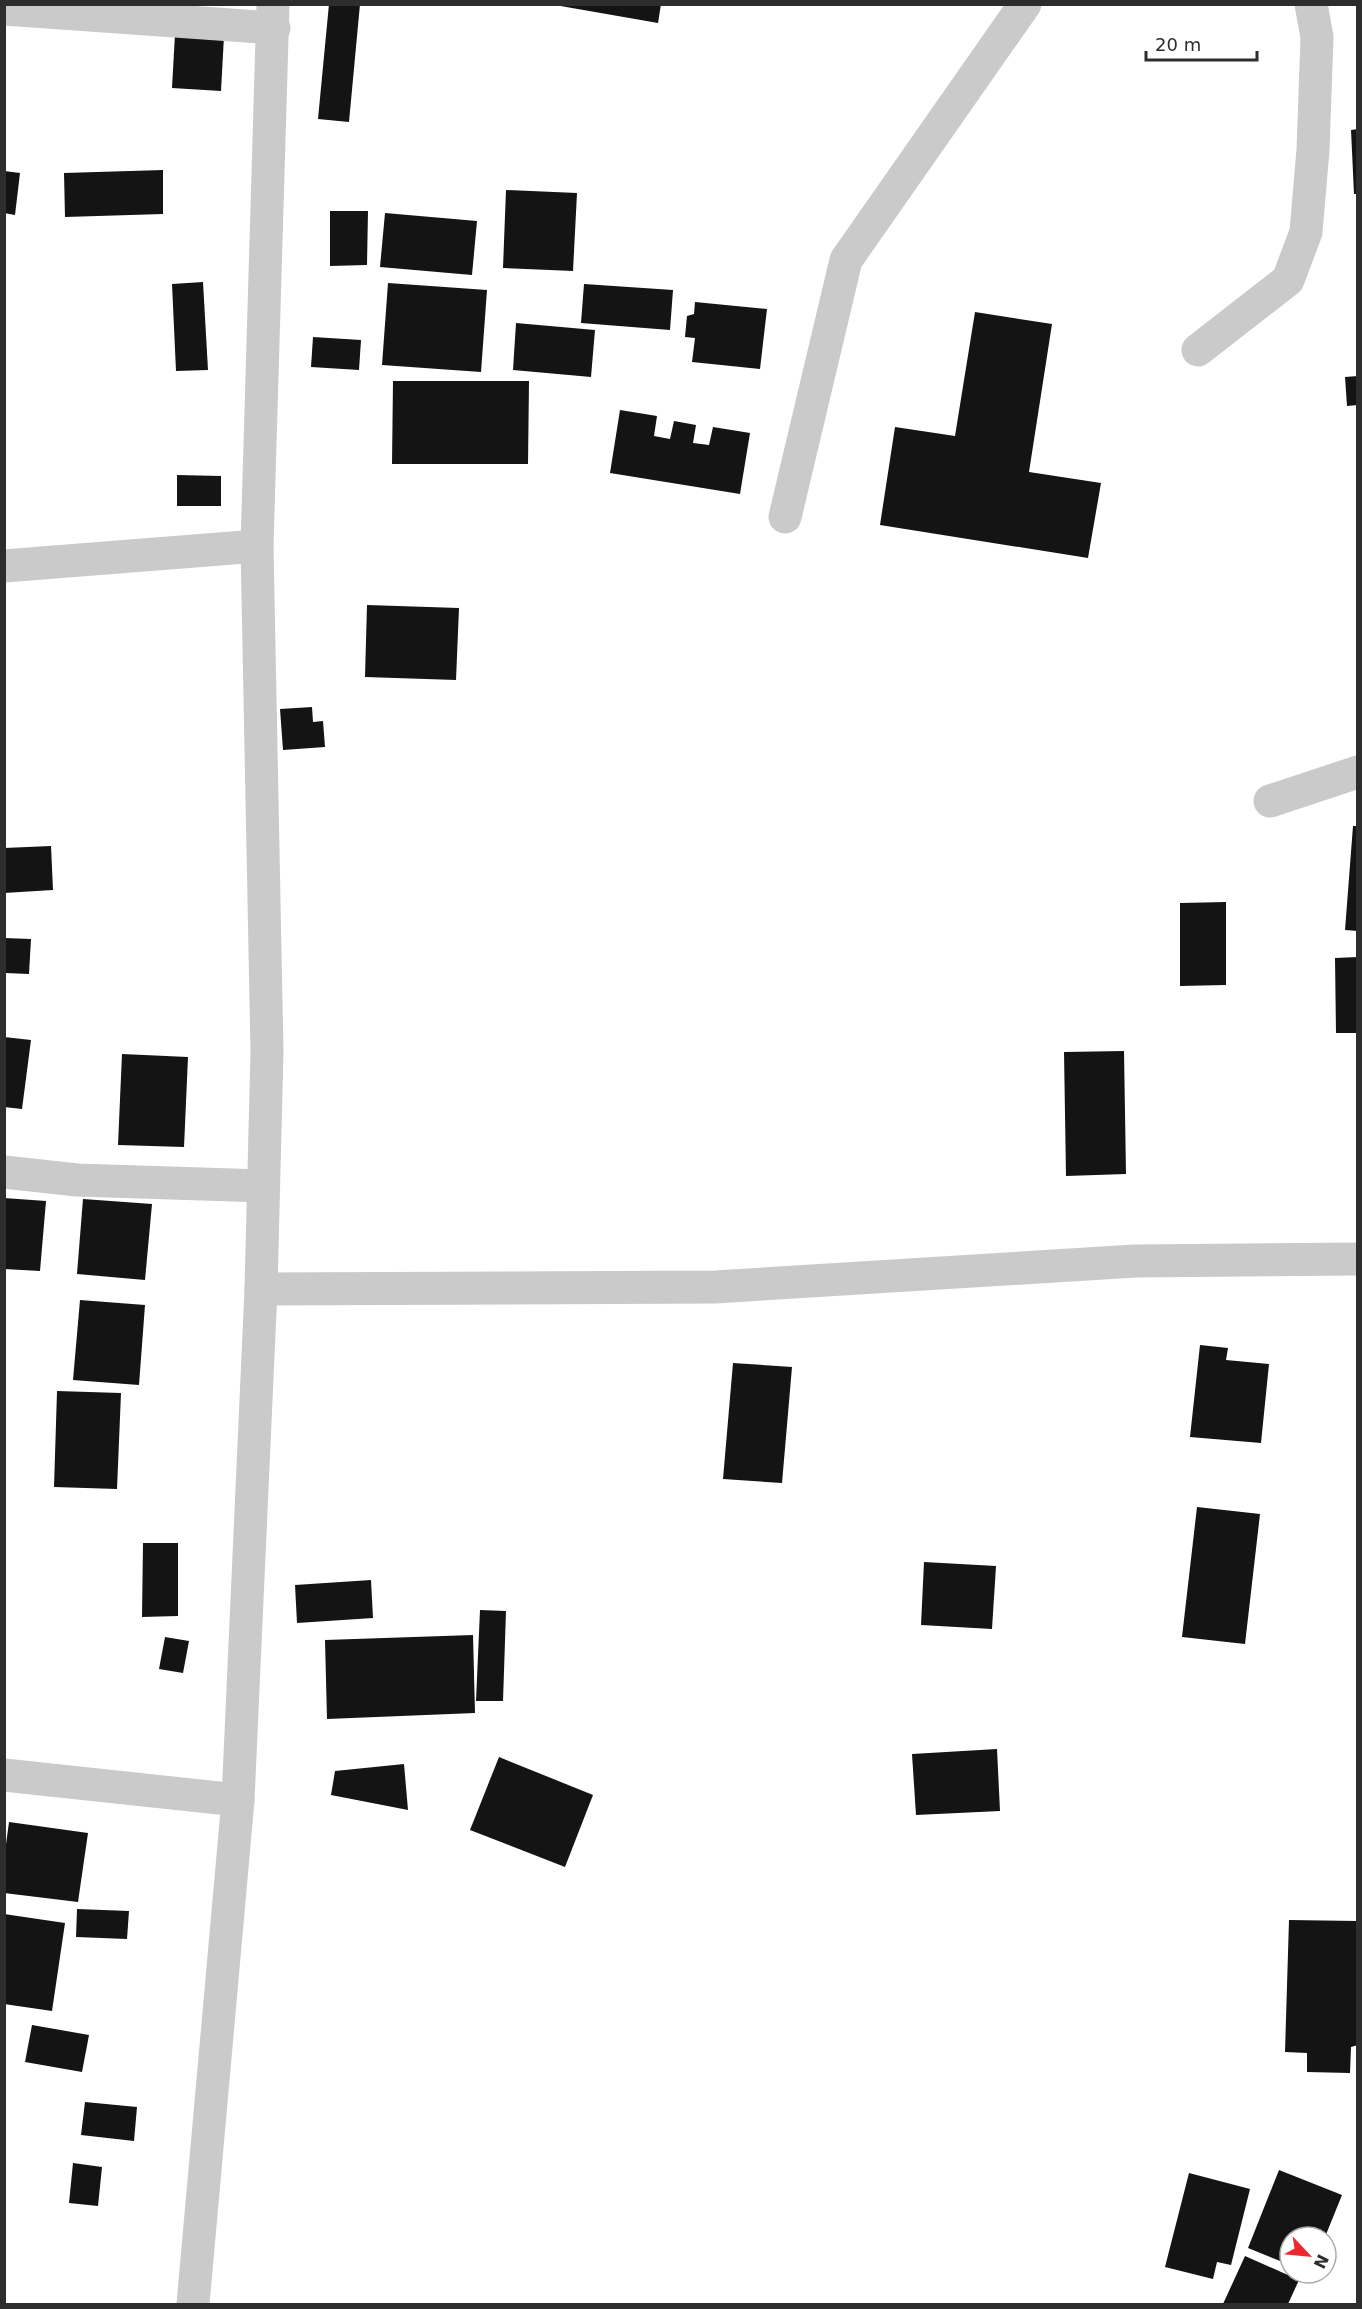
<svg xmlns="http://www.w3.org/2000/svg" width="1362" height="2309" viewBox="0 0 1362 2309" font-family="'DejaVu Sans',sans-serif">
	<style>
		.building { fill: #141414 }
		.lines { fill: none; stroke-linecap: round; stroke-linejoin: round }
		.minor { stroke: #cacaca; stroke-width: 33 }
	</style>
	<rect width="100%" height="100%" fill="#fff"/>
	<!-- building -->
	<g class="building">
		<polygon points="329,4 360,4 349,122 318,119"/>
		<polygon points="549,4 661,4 658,23"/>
		<polygon points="175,34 224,36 221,91 172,88"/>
		<polygon points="1358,129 1358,194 1354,194 1351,130"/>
		<polygon points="163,170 163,214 65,217 64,173"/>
		<polygon points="4,171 20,173 15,215 4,213"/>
		<polygon points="506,190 577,193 573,271 503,268"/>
		<polygon points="330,211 368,211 367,265 330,266"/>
		<polygon points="385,213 477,221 472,275 380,267"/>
		<polygon points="203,282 208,370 176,371 172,284"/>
		<polygon points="388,283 487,290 481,372 382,365"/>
		<polygon points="584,284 673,290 670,330 581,323"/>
		<polygon points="695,302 767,309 760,369 692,362 695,338 685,337 687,316 694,314"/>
		<polygon points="975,312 1052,324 1029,472 1101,483 1088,558 880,525 895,427 955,436"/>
		<polygon points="516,323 595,330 591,377 513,370"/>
		<polygon points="313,337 361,340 359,370 311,367"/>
		<polygon points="1358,376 1358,405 1347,406 1345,377"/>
		<polygon points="393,381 529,381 528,464 392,464"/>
		<polygon points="620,410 657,416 654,436 670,439 674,421 696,425 693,443 709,445 713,427 750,433 740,494 610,473"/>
		<polygon points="177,475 221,476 221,506 177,506"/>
		<polygon points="367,605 459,608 456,680 365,677"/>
		<polygon points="312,707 313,722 323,721 325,747 283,750 280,709"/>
		<polygon points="1353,826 1358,826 1358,931 1345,930"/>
		<polygon points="51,846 53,890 4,893 4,848"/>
		<polygon points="1226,902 1226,985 1180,986 1180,903"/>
		<polygon points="4,938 31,939 29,974 5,973"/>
		<polygon points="1358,957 1358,1033 1336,1033 1335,958"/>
		<polygon points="4,1037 31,1040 22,1109 4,1107"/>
		<polygon points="1124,1051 1126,1174 1066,1176 1064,1052"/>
		<polygon points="122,1054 188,1057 184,1147 118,1145"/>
		<polygon points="4,1198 46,1201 40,1271 4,1269"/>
		<polygon points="83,1199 152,1204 145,1280 77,1274"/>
		<polygon points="80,1300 145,1305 139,1385 73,1380"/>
		<polygon points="1200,1345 1228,1348 1226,1360 1269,1364 1261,1443 1190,1437"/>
		<polygon points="733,1363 792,1367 782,1483 723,1479"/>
		<polygon points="57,1391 121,1393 117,1489 54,1487"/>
		<polygon points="1197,1507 1260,1514 1245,1644 1182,1637"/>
		<polygon points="143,1543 178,1543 178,1616 142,1617"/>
		<polygon points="924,1562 996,1566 992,1629 921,1625"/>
		<polygon points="371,1580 373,1618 297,1623 295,1585"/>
		<polygon points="480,1610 506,1611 503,1701 476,1701"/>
		<polygon points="473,1635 475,1713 327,1719 325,1640"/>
		<polygon points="165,1637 189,1641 183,1673 159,1669"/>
		<polygon points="997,1749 1000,1811 916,1815 912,1754"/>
		<polygon points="499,1757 593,1795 565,1867 470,1830"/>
		<polygon points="404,1764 408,1810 331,1795 335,1771"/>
		<polygon points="9,1822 88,1833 78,1902 4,1893 4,1859"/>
		<polygon points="77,1909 129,1911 127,1939 76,1937"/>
		<polygon points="4,1914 65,1923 52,2011 4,2004"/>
		<polygon points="1289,1920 1358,1921 1358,2045 1351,2047 1350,2073 1307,2072 1307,2053 1285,2052"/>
		<polygon points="32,2025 89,2035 82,2072 25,2062"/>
		<polygon points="85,2102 137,2107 134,2141 81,2135"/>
		<polygon points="73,2163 102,2167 98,2206 69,2203"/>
		<polygon points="1279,2170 1342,2195 1325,2237 1290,2237 1290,2265 1248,2248"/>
		<polygon points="1189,2173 1250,2189 1231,2265 1217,2262 1213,2279 1165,2267"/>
		<polygon points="1245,2256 1299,2280 1288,2304 1223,2304"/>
	</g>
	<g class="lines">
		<!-- minor -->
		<g class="minor">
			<polyline points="4,9 274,28"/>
			<polyline points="1198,350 1288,280 1306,232 1313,150 1317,37 1311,4"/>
			<polyline points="785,517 846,260 1025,4"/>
			<polyline points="4,566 257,546"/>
			<polyline points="1270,801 1358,772"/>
			<polyline points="4,1172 77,1180 262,1186"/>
			<polyline points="261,1289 715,1287 1135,1261 1358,1259"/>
			<polyline points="4,1775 238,1800"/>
			<polyline points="193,2304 238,1800 261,1289 267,1052 257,546 273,4"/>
		</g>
	</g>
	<!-- border -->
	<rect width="1362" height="2309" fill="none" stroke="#2d2d2d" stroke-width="12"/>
	<!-- north arrow -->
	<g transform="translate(1308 2255) rotate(116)"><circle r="28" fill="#ffffff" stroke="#ababab" stroke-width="1.5"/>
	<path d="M0-4.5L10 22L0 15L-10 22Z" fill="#ed272e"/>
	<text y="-9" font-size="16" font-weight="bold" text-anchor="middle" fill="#2d2d2d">N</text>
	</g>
	<!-- scale -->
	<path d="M1146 51v9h111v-9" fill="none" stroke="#2d2d2d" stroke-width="3"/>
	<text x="1155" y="51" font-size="18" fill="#2d2d2d" stroke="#ffffff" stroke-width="4.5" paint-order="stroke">20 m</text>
</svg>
